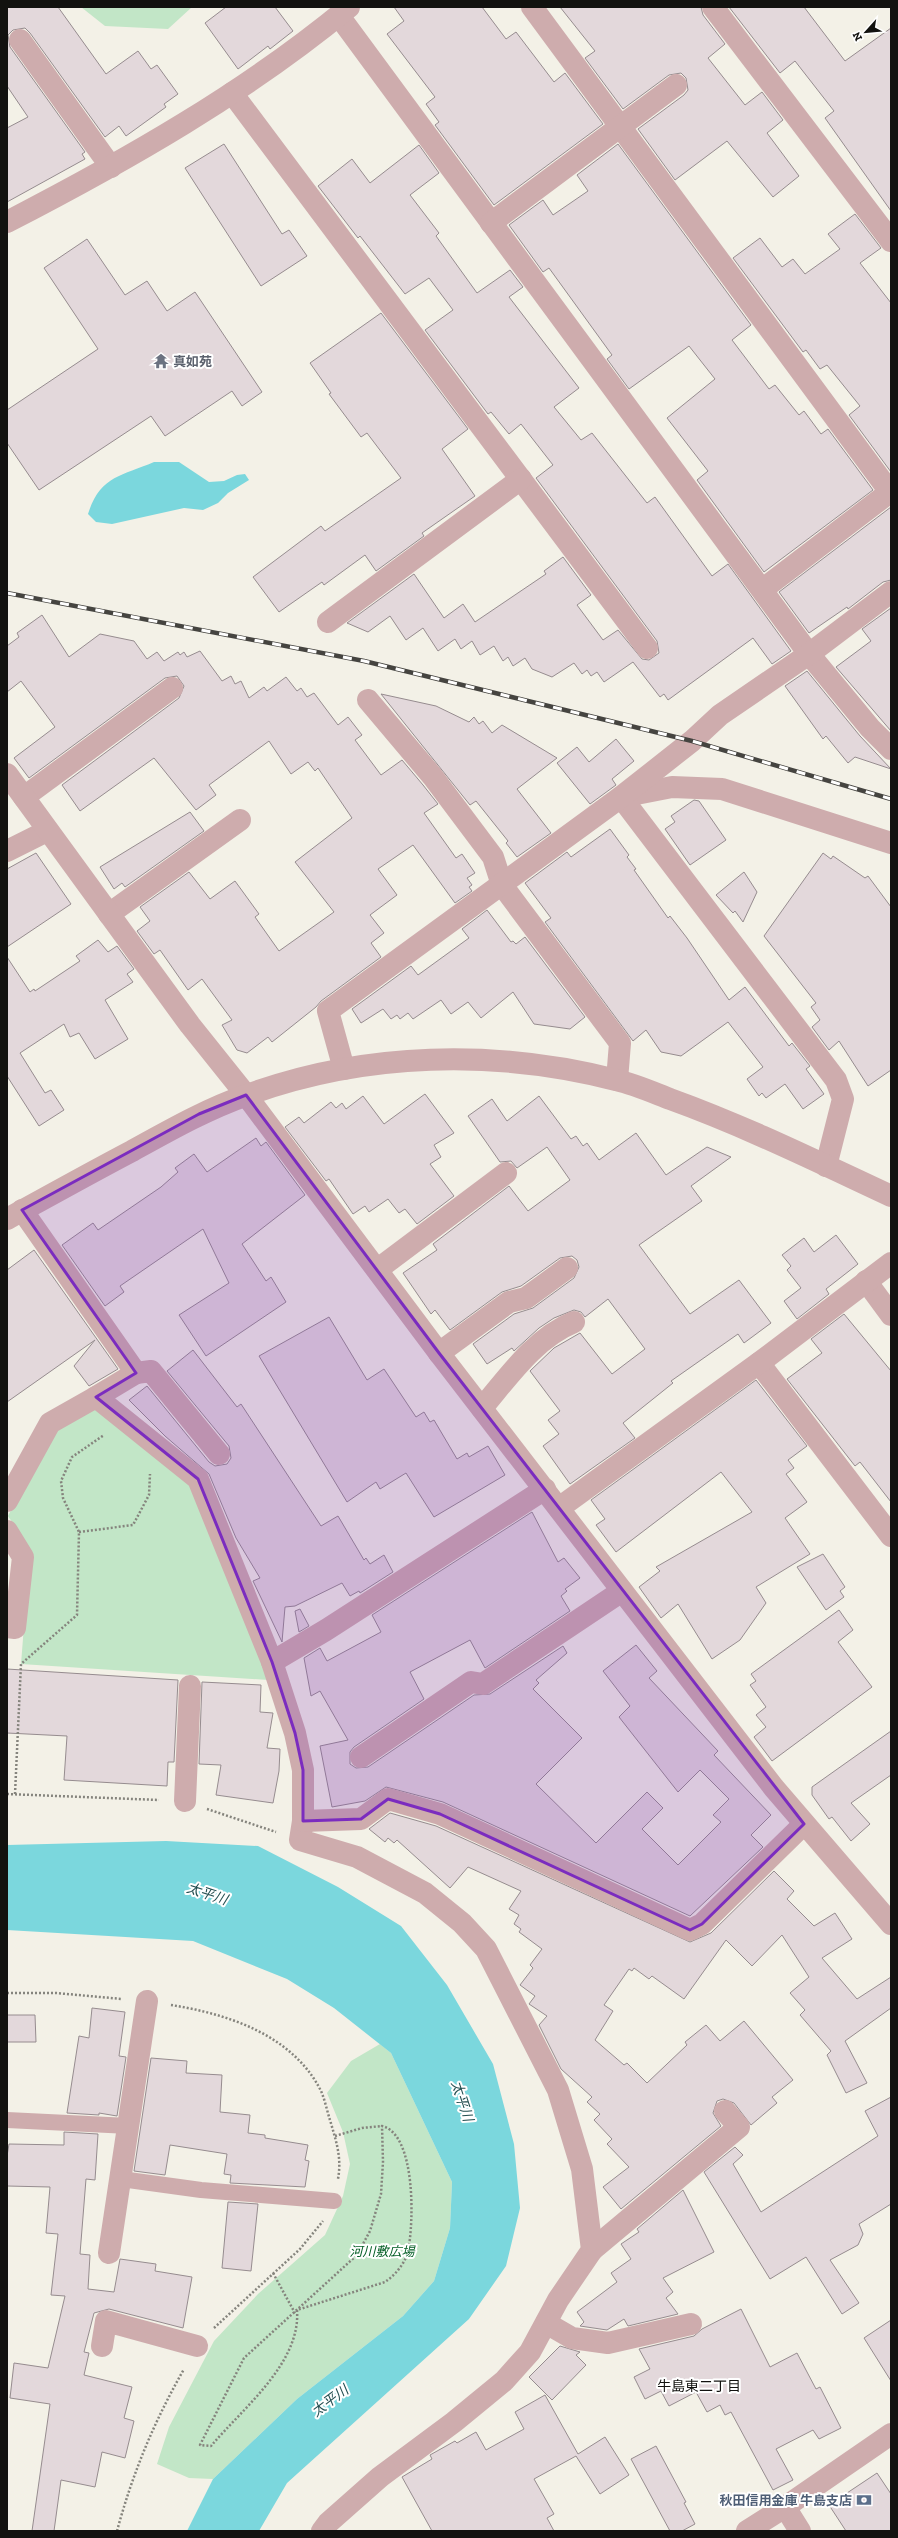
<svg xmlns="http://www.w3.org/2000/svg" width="898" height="2538" viewBox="0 0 898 2538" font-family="'Zilla Slab','Noto Sans JP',serif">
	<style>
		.green { fill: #c2e6c7 }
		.water { fill: #7bd7dd }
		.building { fill: #e3d8db; stroke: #968c8f }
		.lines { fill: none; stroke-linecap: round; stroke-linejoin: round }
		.path { stroke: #85847d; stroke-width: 2.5; stroke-dasharray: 2 2; stroke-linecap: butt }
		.service { stroke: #ceacad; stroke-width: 16 }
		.minor { stroke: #ceacad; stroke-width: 22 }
		.tertiary { stroke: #ceacad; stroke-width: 22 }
		.rail-casing { stroke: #454440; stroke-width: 4.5 }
		.rail { stroke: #fff; stroke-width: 3; stroke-dasharray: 9; stroke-linecap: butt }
		.marked { fill: #7b2cbf; fill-opacity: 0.2; stroke: #7b2cbf; stroke-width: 3; stroke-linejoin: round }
		.labels { text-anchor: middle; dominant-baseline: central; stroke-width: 4; stroke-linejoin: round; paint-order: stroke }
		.worship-label { font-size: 13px; font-weight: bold; fill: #5b616d; stroke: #fff; text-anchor: start }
		.park-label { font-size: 13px; font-style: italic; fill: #005c23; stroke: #fff }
		.service-label { font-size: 13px; font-weight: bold; fill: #4e5e75; stroke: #fff; text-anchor: end }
		.water-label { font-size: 14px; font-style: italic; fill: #244f51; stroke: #fff }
		.neighbourhood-label { font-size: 14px; fill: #12120f; stroke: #fff }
	</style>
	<rect width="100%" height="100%" fill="#f3f1e7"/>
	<!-- green -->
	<g class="green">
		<polygon points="81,7 192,7 168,29 105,26"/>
		<polygon points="98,1405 194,1482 269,1680 21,1664 30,1549 8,1516 52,1432"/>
		<polygon points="380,2044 391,2053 452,2182 450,2228 434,2281 403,2316 297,2399 213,2479 189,2478 157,2464 169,2427 214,2341 258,2294 325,2235 343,2196 350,2164 343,2132 327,2093 351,2061"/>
	</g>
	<!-- water -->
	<g class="water">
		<path d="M 154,462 L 179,462 L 209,482 L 224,481 L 237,475 L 245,474 L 249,480 L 228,493 L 218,503 L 203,510 L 184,508 L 112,524 L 96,522 L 88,514 C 100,476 121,476 154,462 Z"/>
		<polygon points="166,1841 258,1846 338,1887 401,1926 447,1985 493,2064 514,2144 520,2208 506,2266 469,2319 287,2483 259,2531 187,2531 213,2479 297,2399 403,2316 434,2281 450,2228 452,2182 391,2053 334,2008 287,1979 193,1941 7,1930 7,1845"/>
	</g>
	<!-- building -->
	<g class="building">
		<polygon points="7,7 58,7 106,74 138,51 151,69 157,65 178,94 164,104 166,107 126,136 119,126 105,137 30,33 25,28 13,30 8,35 10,47 85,152 82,154 85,159 7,202 7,128 28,117 7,86"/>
		<polygon points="226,7 275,7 293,31 270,49 268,46 238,69 205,23"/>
		<polygon points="394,7 482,7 506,39 516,32 554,82 565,73 603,124 494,205 435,125 439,122 426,104 435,97 387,34 404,21"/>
		<polygon points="560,7 701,7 703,15 725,44 708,58 745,105 762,92 783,120 767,133 799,176 773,197 727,141 675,180 638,129 684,95 688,90 686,78 681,73 669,75 623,109 585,58 595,51"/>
		<polygon points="729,7 804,7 845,61 891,28 891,211 825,118 834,111 795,61 780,73"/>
		<polygon points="224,144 282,234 289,230 307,256 261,286 185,168"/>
		<polygon points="618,144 751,325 732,340 769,389 775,385 799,415 804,411 821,434 828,429 873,490 764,572 697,480 708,471 667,418 715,379 689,346 629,389 607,359 612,355 549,268 543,272 509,225 543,200 553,215 588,191 577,175"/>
		<polygon points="419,145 439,173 410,195 439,233 436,236 477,293 510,270 523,287 509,297 579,388 554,407 581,440 592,433 647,503 655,497 712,576 728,564 791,651 772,664 753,638 668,700 664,694 660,697 633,662 604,682 597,672 591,676 587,670 582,674 574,663 552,677 532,669 525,658 513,666 508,657 503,661 494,646 480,655 472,641 461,649 455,639 438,651 423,628 406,640 390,616 368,632 347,623 414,574 444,618 463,604 475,622 546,574 544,571 563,557 591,595 577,605 603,640 618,630 642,659 649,660 659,653 657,641 536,478 553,465 521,424 509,434 491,412 488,414 425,330 453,310 429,278 405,294 360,236 358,238 318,186 352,159 370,183"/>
		<polygon points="855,214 881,248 860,263 891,303 891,472 849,415 860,406 827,365 820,369 806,350 803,352 733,258 760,238 782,267 793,259 805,274 840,249 828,234"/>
		<polygon points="87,239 125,295 147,281 167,311 195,292 262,392 242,406 232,391 165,436 151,416 39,490 7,443 7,410 98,349 44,268"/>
		<polygon points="381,313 468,429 442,449 475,496 422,533 424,536 376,571 365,555 324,585 322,582 279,612 253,577 321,526 325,531 401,478 367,433 361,437 329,394 331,393 310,363"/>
		<polygon points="891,507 891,580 883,582 848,609 847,607 809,633 779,592"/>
		<polygon points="891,608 891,731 836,667 871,641 862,629"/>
		<polygon points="42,615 69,657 100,634 134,641 147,659 157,652 164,661 178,652 180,655 184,652 187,657 200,651 222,681 231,676 235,684 241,681 249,698 264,687 267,691 286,677 297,691 301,688 307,697 314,693 338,725 348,717 362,735 355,740 381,775 402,760 423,785 438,804 424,813 456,858 462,854 475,873 467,878 472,885 469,887 472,891 455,903 413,845 378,869 397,895 370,915 384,933 371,943 381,957 321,1001 316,1007 272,1042 268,1037 247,1053 237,1050 222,1025 232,1020 202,979 188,990 160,950 154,954 137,931 150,921 140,907 189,872 210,899 235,881 259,914 255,917 279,951 334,912 295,862 352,818 318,768 315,771 308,762 291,774 269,741 209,785 216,795 196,810 154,758 80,811 62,785 179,698 184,686 177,676 165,678 29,778 14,758 55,727 21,681 7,692 7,646 19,637 17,633"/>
		<polygon points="807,671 860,736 891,769 855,757 848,763 826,736 823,739 785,686"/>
		<polygon points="381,694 436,706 469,722 474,717 479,724 483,721 492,733 502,725 557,758 517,789 551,833 517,857 506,843 508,841 476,801 470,805"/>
		<polygon points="616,739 634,761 612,779 616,785 590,804 557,763 577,747 589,762"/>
		<polygon points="694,800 699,801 726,840 690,865 665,829 675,822 671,816"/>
		<polygon points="190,812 204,831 125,887 122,883 114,889 100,867"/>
		<polygon points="610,829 629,855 627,857 636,869 634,870 668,918 670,916 687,938 729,1000 745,987 789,1046 792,1043 810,1066 806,1069 824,1094 803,1109 785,1084 766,1098 762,1093 759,1096 747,1079 763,1067 728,1022 681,1056 661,1052 646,1030 633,1041 545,922 551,918 525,883 567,852 571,857"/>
		<polygon points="36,853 71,904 7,947 7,869"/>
		<polygon points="823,853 831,859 833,856 865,878 868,876 891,907 891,1070 868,1086 839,1041 829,1050 812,1027 820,1020 811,1007 816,1003 764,936"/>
		<polygon points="744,872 757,892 743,922 735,911 733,913 716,895"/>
		<polygon points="487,910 511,942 513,941 516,944 525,937 585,1017 570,1029 534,1024 513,992 481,1018 468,1002 451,1014 441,1000 413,1019 408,1013 400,1019 397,1015 391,1019 383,1009 361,1023 352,1009 411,966 418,975 469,938 462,929"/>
		<polygon points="98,940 108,952 117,946 134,969 127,974 133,982 105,1000 128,1039 95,1059 79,1033 70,1037 64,1024 20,1053 45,1093 51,1090 64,1110 39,1126 7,1076 7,957 30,992 34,989 35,991 80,961 76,956"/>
		<polygon points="425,1094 454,1133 434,1145 441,1157 430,1164 454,1196 417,1224 405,1209 399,1213 388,1199 369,1212 365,1206 353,1214 329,1179 326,1181 285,1127 299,1117 304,1123 331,1102 336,1108 342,1103 346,1109 363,1096 384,1124"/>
		<polygon points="539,1096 571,1139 576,1136 583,1146 587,1143 599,1160 636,1133 666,1175 707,1147 731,1157 691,1186 702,1201 639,1245 690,1314 739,1280 771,1323 744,1343 738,1334 671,1381 673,1383 623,1423 635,1438 570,1484 543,1446 559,1434 548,1420 560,1411 530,1371 554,1348 580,1333 612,1374 645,1349 608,1299 585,1317 581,1312 574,1310 554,1318 539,1328 514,1351 512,1348 487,1364 473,1344 514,1314 533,1308 574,1278 579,1267 577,1260 572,1256 560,1258 521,1286 502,1292 450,1330 435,1310 431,1314 403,1273 437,1250 433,1244 509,1186 528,1211 570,1180 547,1147 517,1168 511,1161 500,1162 468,1116 492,1099 507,1121"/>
		<polygon points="256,1138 261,1146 266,1142 305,1195 242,1244 266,1281 271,1277 286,1302 206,1356 179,1315 229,1283 203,1229 120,1286 124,1292 105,1306 62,1245 93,1223 98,1230 161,1187 178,1172 175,1168 194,1154 207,1172"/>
		<polygon points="836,1235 858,1264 826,1289 829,1294 797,1319 784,1301 801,1288 787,1270 791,1266 782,1255 804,1238 814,1252"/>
		<polygon points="34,1250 118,1369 89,1386 74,1366 95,1340 7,1402 7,1270"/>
		<polygon points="844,1314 891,1371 891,1502 860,1462 855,1466 787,1379 822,1353 811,1339"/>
		<polygon points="329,1317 367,1380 384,1369 416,1417 424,1412 430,1422 434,1420 457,1459 467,1453 469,1457 488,1446 505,1475 434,1517 406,1473 380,1489 376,1482 347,1502 259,1356"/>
		<polygon points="193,1350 237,1407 241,1404 321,1526 338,1516 364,1560 366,1558 370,1564 384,1555 393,1572 360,1593 359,1591 350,1596 342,1583 295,1606 285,1607 282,1642 253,1581 260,1578 236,1538 209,1474 165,1436 129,1400 147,1386 209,1462 215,1466 227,1464 231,1458 229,1446 167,1371"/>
		<polygon points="756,1380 807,1446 788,1460 794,1468 786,1474 807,1502 785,1518 810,1554 756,1587 766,1603 740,1640 712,1659 678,1604 661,1618 639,1587 660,1571 656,1567 752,1512 721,1472 616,1552 596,1525 605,1519 591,1500"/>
		<polygon points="532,1512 558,1562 564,1558 580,1578 565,1589 567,1591 561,1596 570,1611 485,1668 470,1640 410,1672 424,1699 354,1747 350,1752 350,1764 356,1768 368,1767 474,1695 490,1694 563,1646 567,1653 536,1680 539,1683 533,1689 582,1738 536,1784 596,1843 647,1792 663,1808 642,1829 678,1865 721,1822 713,1815 729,1799 700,1770 678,1792 619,1717 630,1706 603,1671 636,1645 657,1671 649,1678 718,1751 714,1755 771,1815 751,1835 763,1847 690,1916 443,1802 386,1787 365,1801 332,1807 320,1746 348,1740 320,1691 311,1696 304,1658 320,1648 327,1661 381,1632 372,1615"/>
		<polygon points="823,1554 845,1587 840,1591 844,1597 826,1610 797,1567"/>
		<polygon points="300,1609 309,1626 299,1632 295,1611"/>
		<polygon points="839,1610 853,1630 838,1642 872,1687 772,1761 754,1737 766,1727 756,1715 766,1707 750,1685 756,1681 751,1674"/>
		<polygon points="7,1669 178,1680 174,1762 168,1762 167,1786 64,1780 67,1736 7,1733"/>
		<polygon points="202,1682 261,1685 260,1712 273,1713 267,1748 280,1749 279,1771 273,1803 216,1795 221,1765 199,1764"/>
		<polygon points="891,1731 891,1775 851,1803 870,1824 851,1841 832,1817 829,1819 812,1795 812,1787"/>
		<polygon points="390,1813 436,1826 690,1942 711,1933 774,1871 794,1891 787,1899 814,1926 835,1913 852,1939 822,1958 857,1999 891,1977 891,2008 845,2041 867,2083 846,2093 827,2055 831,2051 800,2015 805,2010 790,1993 809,1977 782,1935 752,1966 726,1940 684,1999 652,1976 649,1979 634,1968 632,1971 629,1969 604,2005 613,2011 595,2040 624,2065 627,2063 647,2083 687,2045 685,2042 706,2025 720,2041 744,2021 793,2080 772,2097 777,2103 751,2125 734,2103 723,2099 717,2101 713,2113 721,2126 621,2209 603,2187 629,2167 607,2144 612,2139 594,2120 600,2114 587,2102 592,2097 561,2069 539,2025 547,2016 529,2004 535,1996 520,1985 533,1968 530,1965 542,1949 519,1932 521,1929 514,1924 519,1915 509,1909 521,1891 468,1867 450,1888 397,1840 394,1843 388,1838 385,1842 369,1829"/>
		<polygon points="92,2008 125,2012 119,2056 126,2057 117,2116 99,2113 99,2115 67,2113 79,2036 89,2038"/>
		<polygon points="7,2015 35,2015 36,2042 7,2042"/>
		<polygon points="151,2058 187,2061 186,2073 222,2075 220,2112 250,2115 248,2133 265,2135 265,2138 308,2145 305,2160 309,2161 305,2187 230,2183 231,2175 224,2174 227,2154 170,2145 165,2175 134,2171"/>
		<polygon points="891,2097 891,2204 859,2224 863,2234 858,2245 830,2260 859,2303 842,2314 806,2257 770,2279 704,2172 735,2147 743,2155 733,2164 761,2212 878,2136 865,2111"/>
		<polygon points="64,2132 98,2134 95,2180 86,2179 80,2254 90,2255 88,2289 114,2292 120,2259 156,2264 155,2271 192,2277 183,2328 109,2309 94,2313 84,2352 89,2353 84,2375 132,2387 124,2418 134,2421 125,2458 102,2452 95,2487 61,2480 54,2531 32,2531 50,2404 10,2398 14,2363 48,2368 65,2296 51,2295 58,2234 46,2233 50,2187 7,2186 7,2156 9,2144 64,2145"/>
		<polygon points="683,2190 714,2252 663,2278 673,2292 666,2298 678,2314 628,2326 624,2319 607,2330 580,2326 584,2322 577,2312 617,2282 611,2273 631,2259 621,2244 639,2232 637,2229"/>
		<polygon points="228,2202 258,2204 251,2271 222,2268"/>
		<polygon points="741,2309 770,2367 797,2353 816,2389 820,2387 841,2428 819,2439 813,2430 776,2449 793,2480 773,2490 731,2412 725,2415 720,2405 707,2412 696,2392 669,2406 661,2391 645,2399 634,2377 650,2369 639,2349 694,2336 702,2329"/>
		<polygon points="891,2320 891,2381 864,2338"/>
		<polygon points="560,2346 580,2352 576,2355 586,2365 552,2400 529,2377"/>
		<polygon points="545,2395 578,2454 605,2437 629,2475 600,2494 576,2456 534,2479 554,2514 547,2518 554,2531 432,2531 402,2477 432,2459 430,2455 455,2441 457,2443 476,2432 486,2450 524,2429 515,2412"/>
		<polygon points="656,2446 686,2502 684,2503 695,2524 682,2531 670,2531 631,2459"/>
		<polygon points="877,2473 891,2494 891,2531 846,2531 829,2505"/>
	</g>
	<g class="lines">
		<!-- path -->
		<g class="path">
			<polyline points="79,1532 133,1525 149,1495 150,1474"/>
			<polyline points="7,1794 159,1800"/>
			<polyline points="15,1794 21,1664 77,1615 79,1532 63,1498 61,1481 72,1457 104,1435"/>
			<polyline points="207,1809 276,1832"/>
			<polyline points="7,1993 56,1993 122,1999"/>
			<path d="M 171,2005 C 228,2014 293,2035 321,2091 C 325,2100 327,2111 330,2120 C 336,2141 342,2157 338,2179"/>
			<polyline points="335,2136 362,2128 382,2126"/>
			<polyline points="273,2273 295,2313"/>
			<path d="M 297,2310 C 301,2363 243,2408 211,2446 L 200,2445 L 244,2358 L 357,2255 L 370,2231 L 381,2194 L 383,2162 L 382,2126 C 416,2134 414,2223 408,2251 C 405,2264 395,2275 385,2282 L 297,2310"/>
			<polyline points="214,2328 300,2249 323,2221"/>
			<path d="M 117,2531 C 133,2472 154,2422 184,2369"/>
		</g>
		<!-- service -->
		<g class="service">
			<polyline points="7,2120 129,2126"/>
			<polyline points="121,2179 201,2190 334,2201"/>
		</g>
		<!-- minor -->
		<g class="minor">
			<polyline points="532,7 890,492 763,589"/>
			<polyline points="713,7 891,241"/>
			<polyline points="339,16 809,654 870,728 891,749"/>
			<polyline points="20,40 111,167"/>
			<polyline points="232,93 647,648"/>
			<polyline points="491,223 676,85"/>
			<polyline points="328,622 521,479"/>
			<polyline points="368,700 433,777 493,857 502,885 620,1043 617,1080"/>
			<polyline points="626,796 672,787 722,789 891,843"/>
			<polyline points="24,797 172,688"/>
			<polyline points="621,797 836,1080 843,1099 826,1166"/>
			<polyline points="7,851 47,831"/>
			<polyline points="109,914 240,820"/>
			<polyline points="344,1069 328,1011 621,797 692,741 720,715 809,654 891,592"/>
			<polyline points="246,1095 439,1353 774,1788 891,1924"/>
			<polyline points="22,1210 136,1373 96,1397 198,1479 272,1662 295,1733 303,1770 303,1821 300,1840 357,1857 425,1893 462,1923 486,1949 558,2090 582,2169 592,2250 558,2300 530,2352 504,2381 454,2422 380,2477 328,2523 322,2531"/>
			<polyline points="378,1269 506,1173"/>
			<polyline points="866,1281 891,1315"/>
			<polyline points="439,1353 509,1302 526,1298 567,1268"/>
			<polyline points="759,1363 891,1536"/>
			<polyline points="136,1373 151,1371 219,1454"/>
			<path d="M 482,1408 C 509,1376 535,1338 574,1322"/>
			<polyline points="7,1501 50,1423 96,1397"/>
			<polyline points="559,1508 759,1363 891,1263"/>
			<polyline points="7,1531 23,1557 15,1628 7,1627"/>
			<polyline points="272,1662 326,1630 545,1489"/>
			<polyline points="361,1757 471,1682 483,1684 622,1591"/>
			<polyline points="185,1801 190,1686"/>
			<polyline points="303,1821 361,1819 388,1799 440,1814 690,1930 702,1924 804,1824"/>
			<polyline points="592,2250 739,2127 725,2111"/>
			<polyline points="109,2253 147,2001"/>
			<polyline points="546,2323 572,2338 608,2343 691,2324"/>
			<polyline points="102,2346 106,2321 197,2346"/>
			<polyline points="785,2507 800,2531"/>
			<polyline points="747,2531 785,2507 891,2434"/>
		</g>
		<!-- tertiary -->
		<g class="tertiary">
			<path d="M 7,222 C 127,160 245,93 349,7"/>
			<polyline points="7,774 190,1025 246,1095"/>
			<path d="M 7,1219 C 49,1196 90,1173 132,1151 C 170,1130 207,1109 247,1095 C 365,1052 495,1049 616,1080 C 634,1084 652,1092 670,1099 C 745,1126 818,1162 891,1196"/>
		</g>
		<!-- rail casing -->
		<g class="rail-casing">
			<polyline id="rail" points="7,593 364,661 692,741 891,799"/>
		</g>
		<!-- rail -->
		<use href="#rail" class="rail"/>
	</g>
	<!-- marked area -->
	<path class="marked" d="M 246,1095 L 439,1353 L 804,1824 L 702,1924 L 690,1930 L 440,1814 L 388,1799 L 361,1819 L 303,1821 L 303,1770 L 295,1733 L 272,1662 L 198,1479 L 96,1397 L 136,1373 L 22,1210 L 199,1114 Z"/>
	<!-- icons -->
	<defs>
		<g id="temple-bare" transform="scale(1.2)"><path d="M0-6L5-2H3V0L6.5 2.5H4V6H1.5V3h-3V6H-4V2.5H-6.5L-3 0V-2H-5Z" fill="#6b7280" stroke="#fff" stroke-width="2.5" paint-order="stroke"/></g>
		<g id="bank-bare" transform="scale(1.2)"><path d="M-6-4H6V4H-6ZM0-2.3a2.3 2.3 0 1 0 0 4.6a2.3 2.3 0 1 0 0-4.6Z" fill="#5c6f8a" stroke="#fff" stroke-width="2.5" paint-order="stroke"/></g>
	</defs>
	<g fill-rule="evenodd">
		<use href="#temple-bare" x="161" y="361"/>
		<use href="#bank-bare" x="864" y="2500"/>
	</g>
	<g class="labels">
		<!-- worship labels -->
		<g class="worship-label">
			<text x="173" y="361">真如苑</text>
		</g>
		<!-- park labels -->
		<g class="park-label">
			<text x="382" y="2251">河川敷広場</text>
		</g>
		<!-- service labels -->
		<g class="service-label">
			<text x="852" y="2500">秋田信用金庫 牛島支店</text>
		</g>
		<!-- water labels -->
		<g class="water-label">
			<text transform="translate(207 1894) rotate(18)">太平川</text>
			<text transform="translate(462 2101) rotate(72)">太平川</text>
			<text transform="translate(330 2401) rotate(-37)">太平川</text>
		</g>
		<!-- neighbourhood labels -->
		<g class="neighbourhood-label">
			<text x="699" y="2386">牛島東二丁目</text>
		</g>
	</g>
	<!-- border -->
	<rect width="898" height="2538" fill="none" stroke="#12120f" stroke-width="16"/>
	<!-- north arrow -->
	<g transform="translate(866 32) rotate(243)" stroke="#ffffff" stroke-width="3" paint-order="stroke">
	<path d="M0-3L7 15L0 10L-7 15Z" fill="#12120f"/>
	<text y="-6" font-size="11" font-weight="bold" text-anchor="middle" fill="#12120f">N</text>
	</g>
</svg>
